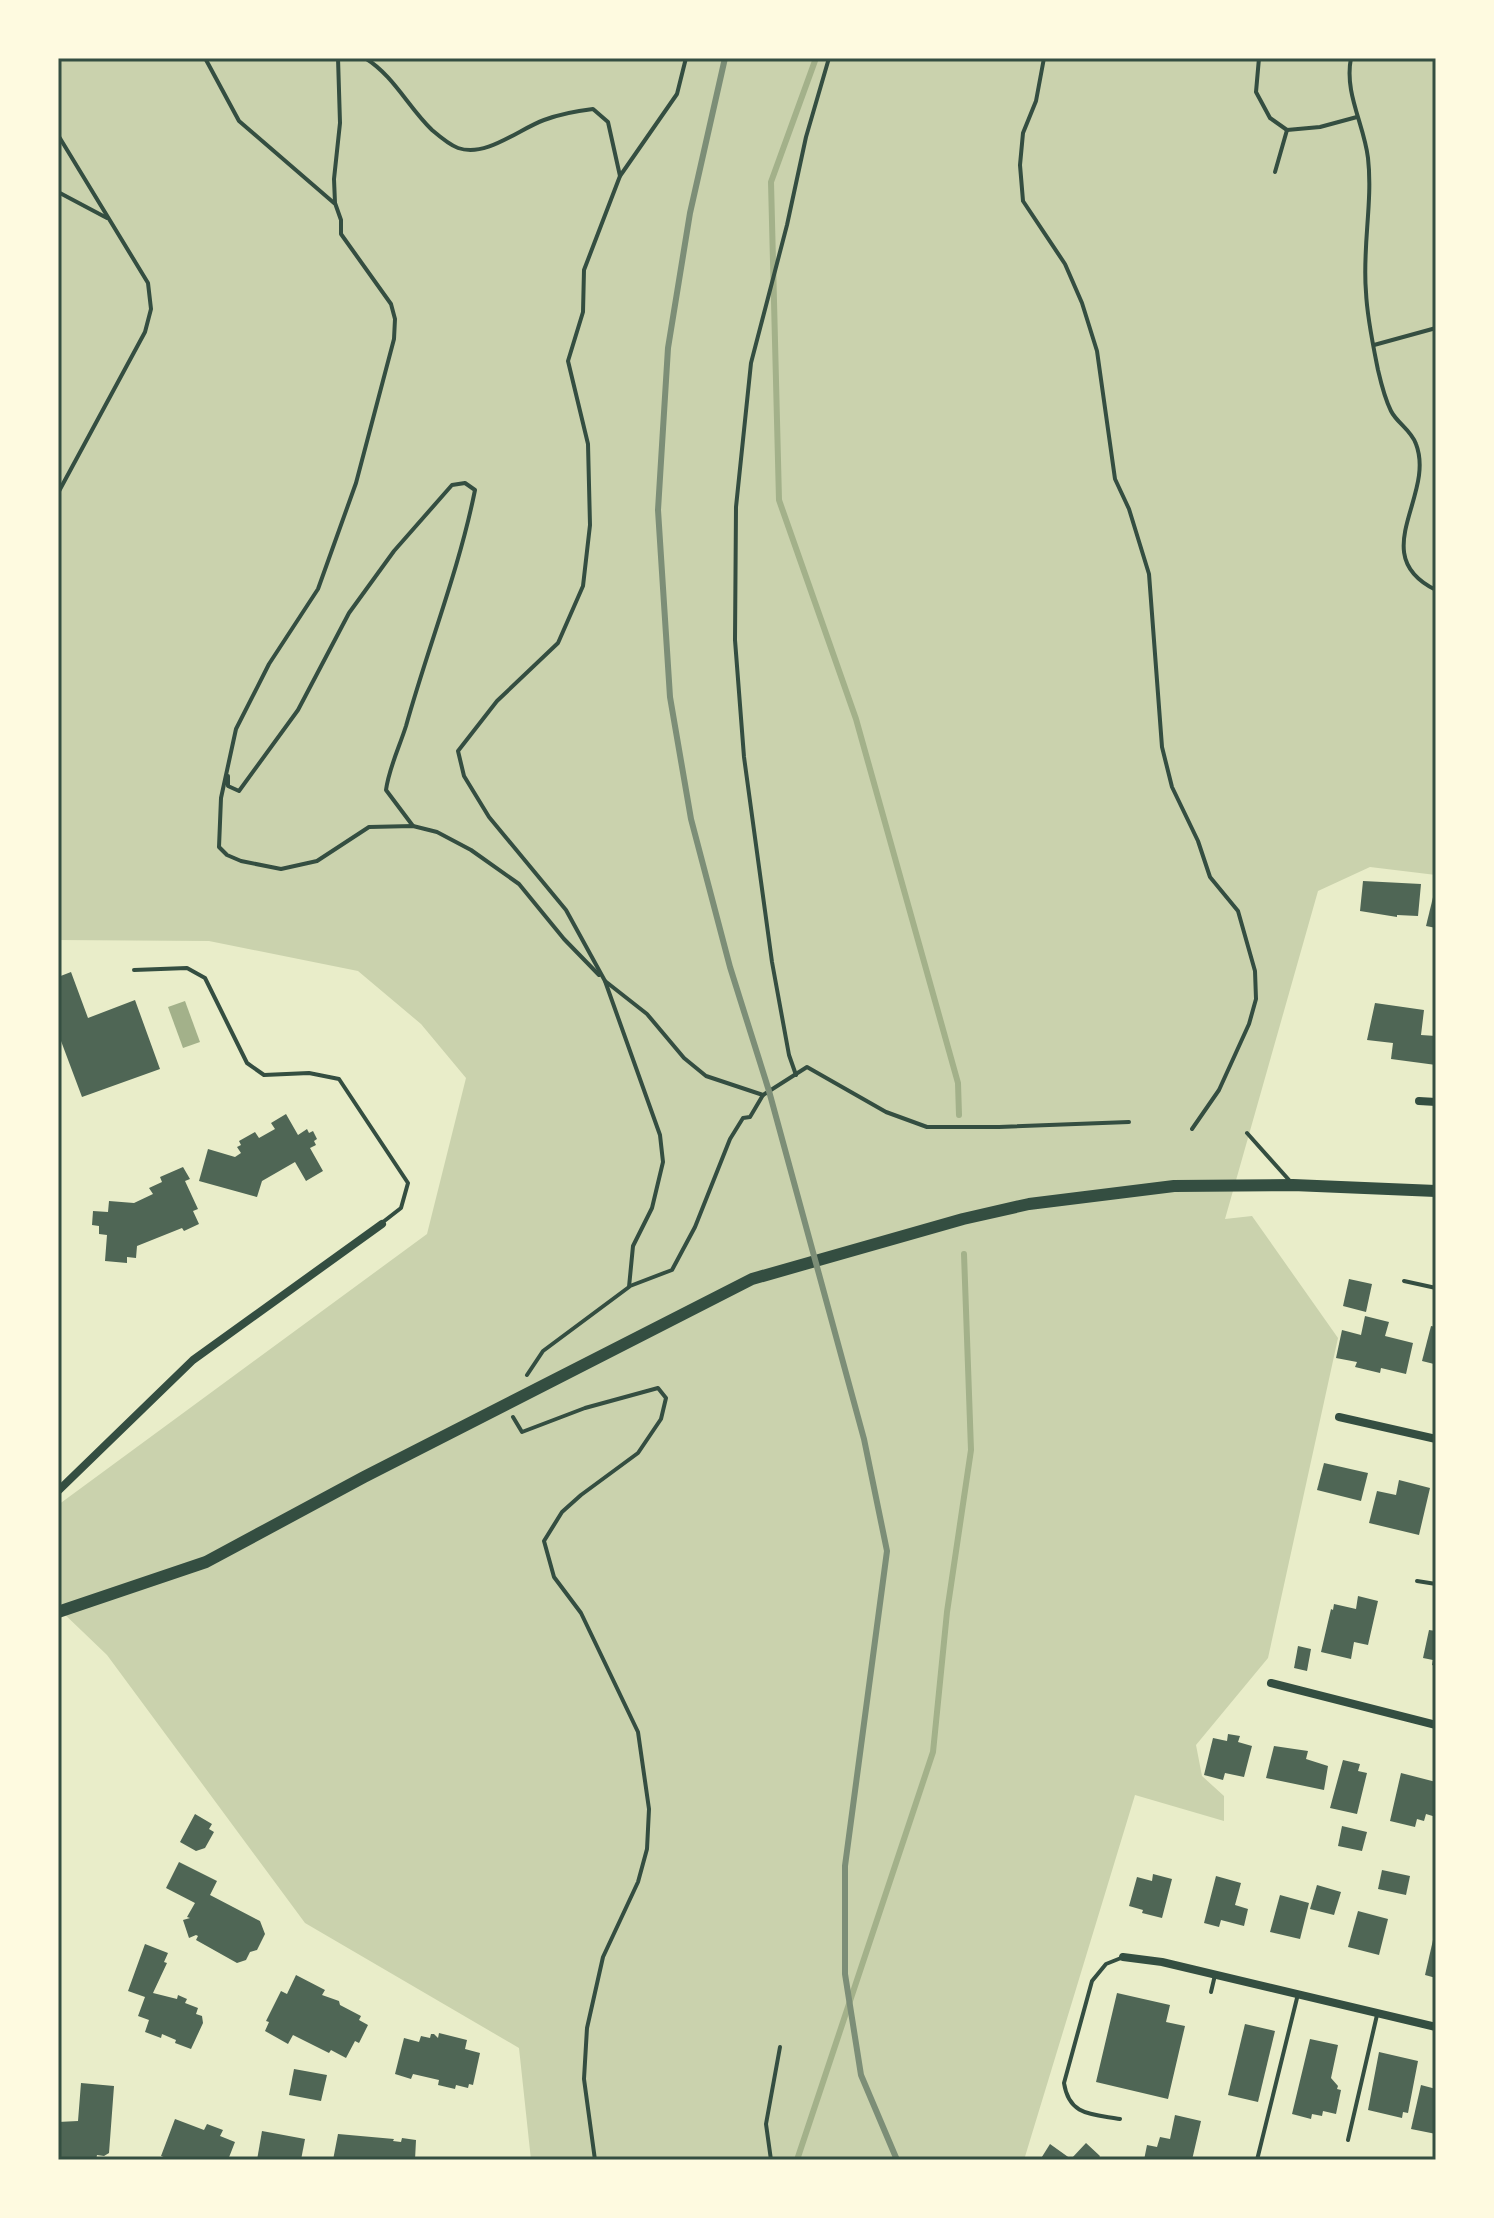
<svg xmlns="http://www.w3.org/2000/svg" width="1494" height="2218" viewBox="0 0 1494 2218" font-family="Arial,sans-serif">
	<style>
		.green { fill: #cad2ad }
		.water { fill: #a3b18a }
		.lines { fill: none; stroke-linecap: round; stroke-linejoin: round }
		.stream { stroke: #a3b18a; stroke-width: 6 }
		.building { fill: #4f6655 }
		.path { stroke: #344e41; stroke-width: 4 }
		.service { stroke: #344e41; stroke-width: 4 }
		.minor { stroke: #344e41; stroke-width: 8 }
		.secondary { stroke: #344e41; stroke-width: 12 }
		.rail { stroke: #7c8e77; stroke-width: 6 }
		.neatline { fill: none; stroke: #344e41; stroke-width: 3 }
	</style>
	<rect width="100%" height="100%" fill="#e9edc9"/>
	<!-- green -->
	<polygon class="green" points="58,58 1436,58 1436,875 1370,867 1318,891 1225,1219 1252,1216 1338,1338 1268,1658 1196,1745 1202,1776 1224,1796 1224,1821 1135,1795 1024,2160 531,2160 519,2048 305,1923 107,1655 58,1608 58,1505 427,1234 466,1078 421,1024 358,971 209,941 58,940"/>
	<!-- water -->
	<polygon class="water" points="185,1001 200,1042 183,1048 168,1007"/>
	<g class="lines">
		<!-- stream -->
		<g class="stream">
			<polyline points="816,58 771,182 779,500 856,719 958,1083 959,1115"/>
			<polyline points="797,2160 933,1752 947,1612 971,1450 964,1254"/>
		</g>
	</g>
	<!-- building -->
	<g class="building">
		<polygon points="1363,881 1421,884 1418,916 1397,915 1397,917 1360,911"/>
		<polygon points="1435,889 1436,889 1436,928 1426,926"/>
		<polygon points="71,972 88,1018 135,1000 160,1069 82,1097 58,1033 58,977"/>
		<polygon points="1375,1003 1424,1010 1421,1035 1436,1036 1436,1065 1391,1059 1393,1043 1367,1040"/>
		<polygon points="286,1114 298,1135 307,1129 309,1133 313,1131 317,1139 314,1141 316,1145 310,1148 323,1171 306,1181 295,1162 262,1181 257,1197 199,1181 208,1149 235,1157 241,1153 237,1147 241,1145 239,1141 255,1132 259,1138 275,1129 271,1123"/>
		<polygon points="183,1167 190,1179 185,1181 198,1209 193,1211 199,1224 184,1231 182,1228 137,1246 136,1258 127,1257 127,1263 105,1261 107,1235 99,1234 99,1226 92,1225 93,1211 108,1212 109,1201 134,1203 153,1194 149,1188 162,1182 160,1177"/>
		<polygon points="1349,1279 1372,1284 1366,1312 1343,1306"/>
		<polygon points="1365,1316 1389,1322 1385,1336 1413,1343 1406,1374 1381,1368 1380,1373 1355,1367 1357,1362 1336,1358 1342,1330 1361,1335"/>
		<polygon points="1431,1326 1436,1327 1434,1364 1422,1361"/>
		<polygon points="1324,1463 1368,1473 1361,1501 1317,1490"/>
		<polygon points="1399,1480 1430,1488 1419,1535 1369,1523 1377,1491 1396,1495"/>
		<polygon points="1358,1596 1378,1601 1368,1645 1354,1642 1351,1659 1321,1652 1331,1609 1333,1610 1334,1604 1356,1609"/>
		<polygon points="1429,1630 1436,1631 1436,1666 1432,1665 1433,1660 1423,1658"/>
		<polygon points="1298,1646 1311,1649 1307,1671 1294,1668"/>
		<polygon points="1228,1734 1240,1736 1238,1742 1252,1746 1244,1777 1225,1773 1223,1780 1204,1775 1213,1738 1227,1741"/>
		<polygon points="1274,1746 1308,1751 1306,1759 1328,1766 1324,1790 1266,1778"/>
		<polygon points="1343,1760 1360,1764 1358,1771 1367,1773 1357,1814 1330,1808"/>
		<polygon points="1401,1773 1436,1782 1436,1817 1426,1814 1424,1821 1417,1819 1415,1827 1390,1821"/>
		<polygon points="195,1814 212,1824 209,1829 214,1832 205,1848 196,1851 180,1842"/>
		<polygon points="1342,1826 1367,1832 1362,1851 1338,1846"/>
		<polygon points="179,1862 217,1881 210,1895 260,1921 265,1934 257,1950 250,1952 246,1960 237,1963 196,1940 198,1936 196,1935 189,1938 183,1920 190,1918 187,1917 195,1903 166,1888"/>
		<polygon points="1382,1870 1410,1876 1406,1895 1378,1889"/>
		<polygon points="1153,1874 1172,1879 1162,1918 1142,1913 1143,1910 1129,1906 1137,1877 1152,1881"/>
		<polygon points="1216,1876 1241,1883 1235,1905 1248,1909 1244,1926 1221,1920 1219,1927 1204,1923"/>
		<polygon points="1317,1885 1341,1892 1334,1915 1310,1909"/>
		<polygon points="1280,1895 1309,1903 1300,1939 1270,1932"/>
		<polygon points="1358,1911 1388,1919 1379,1955 1348,1947"/>
		<polygon points="1433,1940 1436,1940 1436,1978 1425,1975"/>
		<polygon points="145,1944 168,1953 164,1962 167,1963 153,1993 177,1999 178,1995 187,1999 185,2003 198,2008 196,2014 202,2016 203,2023 191,2049 175,2043 176,2040 162,2034 161,2038 145,2032 149,2020 138,2016 145,1997 128,1991"/>
		<polygon points="296,1975 325,1990 322,1995 339,2001 340,2005 361,2016 359,2020 368,2025 359,2043 355,2041 346,2058 331,2050 329,2053 293,2035 288,2044 265,2031 269,2022 266,2021 281,1991 287,1994"/>
		<polygon points="1117,1993 1170,2005 1166,2022 1185,2026 1168,2099 1096,2082"/>
		<polygon points="1245,2024 1275,2031 1258,2102 1228,2095"/>
		<polygon points="439,2033 467,2040 465,2049 480,2053 473,2085 469,2084 468,2088 456,2085 455,2089 438,2085 439,2080 413,2074 411,2079 395,2074 404,2038 419,2042 421,2036 430,2038 431,2034 434,2034 438,2038"/>
		<polygon points="1310,2039 1338,2045 1331,2078 1338,2086 1337,2089 1341,2090 1336,2114 1323,2111 1322,2116 1312,2114 1311,2119 1292,2114"/>
		<polygon points="1379,2052 1418,2061 1408,2113 1403,2112 1402,2118 1368,2110"/>
		<polygon points="294,2069 327,2075 321,2101 289,2095"/>
		<polygon points="81,2083 114,2086 109,2153 104,2156 97,2155 96,2160 58,2160 58,2122 78,2121"/>
		<polygon points="1421,2085 1436,2089 1436,2134 1411,2129"/>
		<polygon points="1175,2115 1201,2121 1192,2160 1144,2160 1147,2145 1157,2147 1160,2137 1170,2139"/>
		<polygon points="175,2119 204,2130 207,2124 223,2130 220,2136 235,2142 228,2160 171,2160 161,2156"/>
		<polygon points="262,2131 305,2139 301,2160 257,2160"/>
		<polygon points="338,2134 394,2139 393,2141 401,2142 402,2138 416,2140 415,2160 333,2160"/>
		<polygon points="1086,2143 1100,2156 1098,2160 1040,2160 1050,2144 1071,2159"/>
	</g>
	<g class="lines">
		<!-- path -->
		<g class="path">
			<polyline points="205,58 239,121 334,203"/>
			<polyline points="338,58 340,123 334,179 335,203 341,220 341,234 391,304 395,319 394,339 356,483 318,589 269,664 236,729 221,798 219,847 227,855 241,861 281,869 317,861 369,827 413,826 437,832 471,850 519,884 564,939 599,975"/>
			<path d="M 365,58 C 394,76 408,107 432,130 C 439,136 450,145 458,148 C 486,158 519,129 544,120 C 560,114 576,111 593,109 L 608,122 L 620,176"/>
			<polyline points="1044,58 1036,101 1023,133 1020,165 1023,201 1065,264 1082,303 1097,351 1115,479 1129,509 1149,574 1162,747 1172,787 1198,841 1210,877 1238,911 1255,971 1256,999 1249,1024 1219,1090 1192,1129"/>
			<polyline points="1259,58 1256,92 1270,118 1287,130 1320,127 1357,117"/>
			<path d="M 1351,58 C 1344,93 1364,124 1368,158 C 1373,202 1362,248 1366,292 C 1367,317 1373,345 1378,370 C 1381,383 1385,399 1391,411 C 1397,423 1411,430 1416,444 C 1436,496 1365,555 1436,590"/>
			<polyline points="1275,172 1287,130"/>
			<polyline points="1374,345 1436,328"/>
			<path d="M 228,776 L 228,786 L 239,791 L 298,710 L 349,613 L 394,551 L 452,485 L 465,483 L 475,490 C 459,570 428,647 406,726 C 399,748 389,768 386,790 L 413,826"/>
			<polyline points="605,981 647,1014 684,1058 706,1076 763,1095 807,1067 886,1112 927,1127 999,1127 1129,1122"/>
			<polyline points="796,1075 789,1055 772,962 744,757 735,640 736,507 751,363 787,225 806,137 829,58"/>
			<polyline points="630,1286 672,1270 695,1227 730,1139 743,1118 750,1117 763,1095"/>
			<polyline points="527,1375 543,1351 629,1287 633,1246 652,1208 663,1162 660,1135 605,981 566,910 489,817 464,776 458,751 497,701 558,643 583,586 590,525 588,444 568,361 583,312 584,270 620,176 677,94 686,58"/>
			<polyline points="513,1417 522,1432 585,1408 658,1388 666,1398 661,1419 638,1453 581,1495 562,1512 544,1541 554,1577 581,1613 638,1732 649,1809 647,1849 638,1882 603,1957 587,2028 584,2079 595,2160"/>
			<polyline points="771,2160 766,2124 780,2047"/>
		</g>
		<!-- service -->
		<g class="service">
			<polyline points="58,135 148,283 151,309 145,332 58,493"/>
			<polyline points="58,192 107,218"/>
			<polyline points="134,970 187,968 205,978 247,1063 264,1075 309,1073 339,1079 408,1183 401,1208 383,1222"/>
			<polyline points="1247,1133 1289,1180"/>
			<polyline points="1404,1281 1436,1288"/>
			<polyline points="1417,1581 1436,1584"/>
			<polyline points="1211,1992 1215,1975"/>
			<path d="M 1120,2119 C 1092,2114 1069,2116 1064,2083 L 1092,1981 L 1106,1964 L 1121,1958"/>
			<polyline points="1348,2140 1377,2015"/>
			<polyline points="1257,2160 1298,1994"/>
		</g>
		<!-- minor -->
		<g class="minor">
			<polyline points="1419,1101 1436,1102"/>
			<polyline points="1339,1417 1436,1439"/>
			<polyline points="58,1491 193,1360 382,1224"/>
			<polyline points="1271,1683 1436,1725"/>
			<polyline points="1123,1957 1162,1962 1436,2027"/>
		</g>
		<!-- secondary -->
		<polyline class="secondary" points="58,1612 206,1562 364,1477 752,1279 963,1219 1029,1204 1174,1186 1293,1185 1436,1191"/>
		<!-- rail -->
		<polyline class="rail" points="725,58 690,213 668,348 658,510 670,697 691,819 730,967 769,1091 864,1439 887,1551 845,1866 845,1974 861,2075 897,2160"/>
	</g>
	<!-- border -->
	<rect width="1494" height="2218" fill="none" stroke="#fefae0" stroke-width="120"/>
	<rect x="60" y="60" width="1374" height="2098" class="neatline"/>
</svg>
